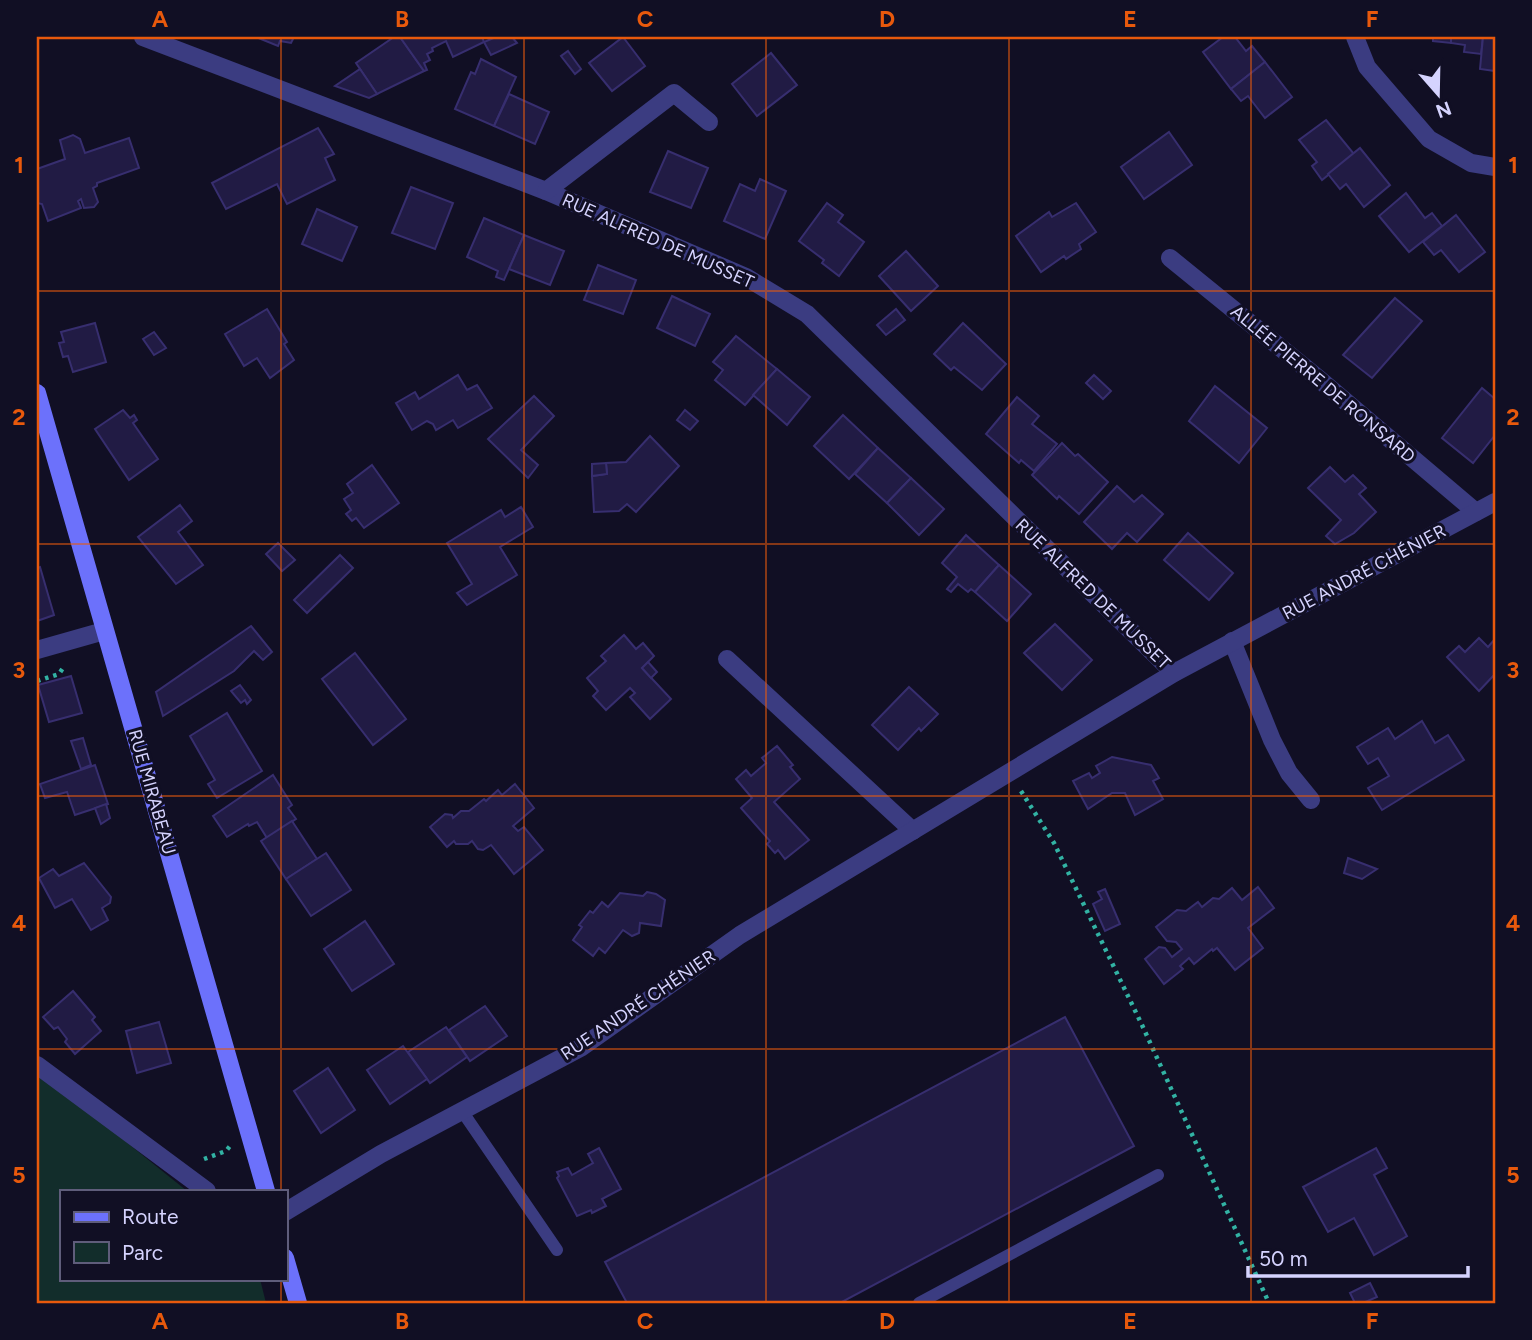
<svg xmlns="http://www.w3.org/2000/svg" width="1532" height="1340" viewBox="0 0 1532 1340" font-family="Figtree,sans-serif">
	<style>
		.green { fill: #122d2b }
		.building { fill: #211b44; stroke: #372e6f; stroke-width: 2 }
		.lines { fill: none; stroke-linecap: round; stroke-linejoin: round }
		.path { stroke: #32b3a4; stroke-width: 4.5; stroke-dasharray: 3.5 5; stroke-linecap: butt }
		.lane { stroke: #3b3c81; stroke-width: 12 }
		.street { stroke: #3b3c81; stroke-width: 18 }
		.secondary { stroke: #6c71fb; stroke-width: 18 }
		.grid { fill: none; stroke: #e8590c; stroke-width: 2; stroke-opacity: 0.55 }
		.labels { text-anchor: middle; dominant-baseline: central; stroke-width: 6; stroke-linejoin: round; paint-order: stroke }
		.street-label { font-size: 18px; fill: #d5d3fe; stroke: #110f24 }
		.neatline { fill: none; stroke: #e8590c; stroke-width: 2.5 }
		.grid-label { font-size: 23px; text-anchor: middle; font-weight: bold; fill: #e8590c }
	</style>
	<rect width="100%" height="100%" fill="#110f24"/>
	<!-- green -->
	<polygon class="green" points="37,1070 187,1191 61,1191 61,1279 260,1279 266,1303 37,1303"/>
	<!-- building -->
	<g class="building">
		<polygon points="256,37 294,37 291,43 280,41 278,46"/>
		<polygon points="394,37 400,37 424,71 377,94 356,63"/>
		<polygon points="400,37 482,37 484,42 453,57 446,41 432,48 433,51 427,54 430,60 424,63 427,70 424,71"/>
		<polygon points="496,37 512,37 517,43 491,55 484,42"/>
		<polygon points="623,37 645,66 612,91 589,63"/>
		<polygon points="1223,37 1235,37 1246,51 1252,46 1265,62 1231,89 1203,52"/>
		<polygon points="1433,37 1451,37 1451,43 1433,41"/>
		<polygon points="1451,37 1483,37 1481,54 1464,52 1465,45 1451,43"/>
		<polygon points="1483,37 1495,37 1495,71 1480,69"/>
		<polygon points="568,51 581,69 575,74 561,56"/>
		<polygon points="771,53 797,85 757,116 732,84"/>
		<polygon points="481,59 516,77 494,126 455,109 471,72 475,74"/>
		<polygon points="1265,62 1292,97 1265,118 1248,96 1241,101 1231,89"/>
		<polygon points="360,69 377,94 369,98 335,86"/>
		<polygon points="509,94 549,112 535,144 494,126"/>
		<polygon points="1326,120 1354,154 1322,180 1312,166 1317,162 1299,140"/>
		<polygon points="318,128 334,154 325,158 335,180 287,204 277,184 226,209 212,183"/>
		<polygon points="1169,132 1192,165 1144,199 1121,167"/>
		<polygon points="73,135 80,139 85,153 129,138 139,168 97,183 97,186 93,188 98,202 94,207 84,208 81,199 78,201 81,208 48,221 42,204 37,203 37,169 65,159 60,140"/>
		<polygon points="1360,148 1390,185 1364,207 1346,184 1340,189 1328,174"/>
		<polygon points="668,151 708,168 691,208 650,192"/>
		<polygon points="760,179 786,191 765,239 724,221 740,184 755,191"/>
		<polygon points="411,187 453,203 435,249 392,233"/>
		<polygon points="1406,193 1425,218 1432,213 1442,226 1409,252 1379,216"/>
		<polygon points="827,203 843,215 838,222 864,242 839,276 822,263 824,260 799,241"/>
		<polygon points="1076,203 1096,232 1079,244 1081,249 1066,259 1064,256 1041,272 1016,236 1049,212 1052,217"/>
		<polygon points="317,209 357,227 342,261 302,244"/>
		<polygon points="1456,215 1485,252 1459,272 1441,250 1434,255 1423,242"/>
		<polygon points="484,218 524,235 504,280 496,277 498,271 467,257"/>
		<polygon points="524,235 564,251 550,285 509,269"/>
		<polygon points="906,251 938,286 911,311 879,276"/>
		<polygon points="598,265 636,280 623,314 584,300"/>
		<polygon points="672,296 710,314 695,346 657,328"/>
		<polygon points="1395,298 1422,321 1372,378 1343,355"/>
		<polygon points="267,309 287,342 284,344 294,360 270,378 257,358 244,366 225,334"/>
		<polygon points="896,309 905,320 886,335 877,325"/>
		<polygon points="95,323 106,362 73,372 68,356 63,357 59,343 64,342 61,332"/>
		<polygon points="963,323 1006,364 982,390 954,367 951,370 934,354"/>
		<polygon points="154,332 166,348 154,355 143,339"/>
		<polygon points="736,336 777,369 745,405 715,380 723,370 713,362"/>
		<polygon points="777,369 810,397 787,425 753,395"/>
		<polygon points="458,375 467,390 477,385 492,408 458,428 453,420 436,430 433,424 427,421 412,430 396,403 415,392 419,399"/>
		<polygon points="1094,375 1111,391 1103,399 1086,383"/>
		<polygon points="1215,386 1267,428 1239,463 1189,421"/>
		<polygon points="1482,388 1495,399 1495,435 1473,463 1442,438"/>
		<polygon points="534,396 554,416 521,450 538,465 528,478 488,439"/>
		<polygon points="1017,397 1039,416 1032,424 1057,444 1034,471 1021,460 1019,463 986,434"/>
		<polygon points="123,410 130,418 134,415 137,420 133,423 158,459 129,480 95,429"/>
		<polygon points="685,410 698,421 690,430 677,420"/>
		<polygon points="843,415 878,448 849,479 814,446"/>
		<polygon points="650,436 679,466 636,512 627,504 619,511 594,512 592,476 607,474 606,463 626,462"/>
		<polygon points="1062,443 1075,456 1078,454 1108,482 1079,514 1059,496 1057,499 1032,475"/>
		<polygon points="878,448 911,478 887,503 855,474"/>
		<polygon points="606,463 607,474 592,476 592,464"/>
		<polygon points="372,465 399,503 364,528 356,518 352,521 346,514 351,510 344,499 353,493 347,484"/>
		<polygon points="1330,467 1345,482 1353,475 1366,488 1359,494 1376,512 1354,533 1335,544 1326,536 1341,520 1308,488"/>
		<polygon points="911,478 944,509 919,535 887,503"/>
		<polygon points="1117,486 1134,502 1142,495 1163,514 1137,542 1127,533 1112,549 1084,522"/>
		<polygon points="180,505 192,521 178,532 203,565 176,584 138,537"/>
		<polygon points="521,507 533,527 500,547 517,575 467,605 457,593 472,584 447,543 501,510 505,517"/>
		<polygon points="1188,533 1233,573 1209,600 1164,560"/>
		<polygon points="966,535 999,565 975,592 971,589 968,592 958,584 951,592 947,589 957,577 942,563"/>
		<polygon points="278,543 295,560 282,571 266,554"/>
		<polygon points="340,555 353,568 307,613 294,600"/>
		<polygon points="999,565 1031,594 1007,621 975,592"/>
		<polygon points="40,567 54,615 37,621 37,568"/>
		<polygon points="1055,624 1092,660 1062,690 1024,653"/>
		<polygon points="251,626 272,652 263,660 254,651 234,671 163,716 156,692"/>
		<polygon points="624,635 636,649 643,643 654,656 642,668 671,699 650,719 630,697 635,693 630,688 606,710 593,696 598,691 587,678 606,661 601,656"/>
		<polygon points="1479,638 1488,647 1495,639 1495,674 1479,691 1447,657 1459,646 1465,652"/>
		<polygon points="355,653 406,719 373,745 322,679"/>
		<polygon points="648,662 657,672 651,678 642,668"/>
		<polygon points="71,676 82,713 49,722 38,685"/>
		<polygon points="240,685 251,700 247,704 245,700 241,703 231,691"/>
		<polygon points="909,687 938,714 921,731 919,728 898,750 872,725"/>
		<polygon points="227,713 262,771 217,798 208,784 215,780 190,736"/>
		<polygon points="1422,721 1435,743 1448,735 1464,760 1382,810 1368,788 1389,776 1378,758 1368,764 1357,747 1388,728 1395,739"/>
		<polygon points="83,738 91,765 81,769 71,741"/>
		<polygon points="777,746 793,765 790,767 800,779 774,802 809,840 785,859 778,850 775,853 767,844 770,841 741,808 752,798 736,779 746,770 751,776 766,763 762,758"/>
		<polygon points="1112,757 1151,765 1159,778 1153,781 1163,799 1135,815 1125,793 1112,793 1088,809 1073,781 1089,773 1092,778 1100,773 1096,766"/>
		<polygon points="95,765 108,804 75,815 67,792 45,798 40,784"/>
		<polygon points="273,775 292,805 288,808 296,819 267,838 257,822 249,826 248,824 227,837 213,816"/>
		<polygon points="515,784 534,808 513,826 518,831 524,827 543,850 514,874 491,845 483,850 478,849 472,841 468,844 456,844 454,841 447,847 430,827 445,814 452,815 453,818 461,811 469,811 484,799 486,801 498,790 502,795"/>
		<polygon points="106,804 110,818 101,824 95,808"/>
		<polygon points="292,821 317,859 286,879 261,841"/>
		<polygon points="326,853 351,890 311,916 286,879"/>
		<polygon points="1348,858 1377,869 1362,879 1344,873"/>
		<polygon points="84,863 111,897 110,903 102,908 108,920 91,930 72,899 55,908 39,878 53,869 59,876"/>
		<polygon points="1258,887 1274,908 1248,928 1263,948 1235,970 1217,948 1213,951 1212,949 1194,964 1189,958 1180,966 1183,969 1164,984 1145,959 1159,947 1165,948 1172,957 1182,949 1176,942 1167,941 1156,927 1177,910 1186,911 1198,902 1202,907 1213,898 1219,899 1232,888 1242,900"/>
		<polygon points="1105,889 1120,924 1105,931 1093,904 1102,899 1098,892"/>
		<polygon points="647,892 656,894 665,900 661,926 640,923 639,933 632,936 623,930 605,953 599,948 593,956 573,940 582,927 579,925 590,911 593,913 602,902 608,907 620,893 643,896"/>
		<polygon points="365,921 394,964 352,991 324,949"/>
		<polygon points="73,991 95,1017 92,1020 101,1031 75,1054 65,1042 67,1039 58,1027 54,1029 43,1017"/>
		<polygon points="485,1006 507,1036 470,1061 449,1030"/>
		<polygon points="1065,1017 1134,1146 840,1303 627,1303 605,1262"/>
		<polygon points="159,1022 171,1063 137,1073 126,1031"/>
		<polygon points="446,1027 467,1057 430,1083 408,1052"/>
		<polygon points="403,1046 427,1079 390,1104 367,1070"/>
		<polygon points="328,1068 355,1110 321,1133 294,1091"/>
		<polygon points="599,1148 621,1189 602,1199 606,1206 592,1213 591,1210 577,1216 557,1178 559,1176 557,1172 568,1168 572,1175 593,1163 588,1154"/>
		<polygon points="1376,1148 1387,1168 1374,1175 1407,1236 1374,1255 1354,1218 1328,1232 1303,1187"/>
		<polygon points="1370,1283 1377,1297 1363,1303 1355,1303 1350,1293"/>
	</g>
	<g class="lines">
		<!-- path -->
		<g class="path">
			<polyline points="37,681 59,674 63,668"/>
			<polyline points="1021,791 1054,843 1142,1025 1269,1303"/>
			<polyline points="204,1159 226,1151 230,1146"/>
		</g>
		<!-- lane -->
		<g class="lane">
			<polyline points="462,1111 557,1250"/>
			<polyline points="919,1303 1158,1175"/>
		</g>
		<!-- street -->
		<g class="street">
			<polyline points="143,37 546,191 746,277 807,314 1174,673"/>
			<polyline points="1355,37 1367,67 1429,139 1471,163 1495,167"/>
			<polyline points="546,191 674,93 709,122"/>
			<polyline points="1170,258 1319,379 1476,512"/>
			<polyline points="1232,641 1272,740 1289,773 1311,800"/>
			<polyline points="37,650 104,631"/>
			<polyline points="727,659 913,831"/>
			<polyline points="37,1065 207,1191"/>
			<polyline points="285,1212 381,1154 582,1047 740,935 1174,673 1495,502"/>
		</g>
		<!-- secondary -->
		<g class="secondary">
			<polyline points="37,393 266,1191"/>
			<polyline points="285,1258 298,1303"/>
		</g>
	</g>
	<!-- grid -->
	<path class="grid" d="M 281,37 L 281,1191M 524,37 L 524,1303M 766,37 L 766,1303M 1009,37 L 1009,1303M 1251,37 L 1251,1303M 37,291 L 1495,291M 37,544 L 1495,544M 37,796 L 1495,796M 37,1049 L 1495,1049M 281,1279 L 281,1303"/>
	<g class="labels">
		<!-- street labels -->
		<g class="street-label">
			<text transform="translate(658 241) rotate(24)">RUE ALFRED DE MUSSET</text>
			<text transform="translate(1323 384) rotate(40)">ALLÉE PIERRE DE RONSARD</text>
			<text transform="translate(1364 572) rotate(-28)">RUE ANDRÉ CHÉNIER</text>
			<text transform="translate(1093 594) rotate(44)">RUE ALFRED DE MUSSET</text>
			<text transform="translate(152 792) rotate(74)">RUE MIRABEAU</text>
			<text transform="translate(638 1005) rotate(-34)">RUE ANDRÉ CHÉNIER</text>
		</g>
	</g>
	<!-- border -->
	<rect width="1532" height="1340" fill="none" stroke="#110f24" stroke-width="77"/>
	<!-- legend -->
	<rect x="60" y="1190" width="228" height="91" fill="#110f24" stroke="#5f5d7b" stroke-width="2"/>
	<rect x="74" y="1212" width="35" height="10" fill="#6c71fb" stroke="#5f5d7b" stroke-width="2"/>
	<text x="122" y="1224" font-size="21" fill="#d5d3fe">Route</text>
	<rect x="74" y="1242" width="35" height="21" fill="#122d2b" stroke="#5f5d7b" stroke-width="2"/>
	<text x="122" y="1260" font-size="21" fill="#d5d3fe">Parc</text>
	<!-- north arrow -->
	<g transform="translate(1438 94) rotate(160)" stroke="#110f24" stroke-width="5" paint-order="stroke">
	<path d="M0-5L12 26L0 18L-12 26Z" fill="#d5d3fe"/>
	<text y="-10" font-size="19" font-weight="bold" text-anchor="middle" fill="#d5d3fe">N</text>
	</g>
	<!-- scale -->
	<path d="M1248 1266v10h220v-10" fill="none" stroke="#d5d3fe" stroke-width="3.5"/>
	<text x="1259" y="1266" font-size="21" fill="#d5d3fe" stroke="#110f24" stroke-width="5" paint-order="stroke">50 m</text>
	<rect x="38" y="38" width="1456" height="1264" class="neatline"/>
	<g class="grid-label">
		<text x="160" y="27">A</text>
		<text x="402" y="27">B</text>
		<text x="645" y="27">C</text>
		<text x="887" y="27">D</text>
		<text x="1130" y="27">E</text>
		<text x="1372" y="27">F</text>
		<text x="19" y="173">1</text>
		<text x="1513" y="173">1</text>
		<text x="19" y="425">2</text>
		<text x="1513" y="425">2</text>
		<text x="19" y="678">3</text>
		<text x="1513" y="678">3</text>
		<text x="19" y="931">4</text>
		<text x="1513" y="931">4</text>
		<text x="19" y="1183">5</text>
		<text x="1513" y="1183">5</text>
		<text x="160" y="1329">A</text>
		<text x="402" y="1329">B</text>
		<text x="645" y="1329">C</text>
		<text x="887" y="1329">D</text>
		<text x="1130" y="1329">E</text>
		<text x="1372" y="1329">F</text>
	</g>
</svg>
